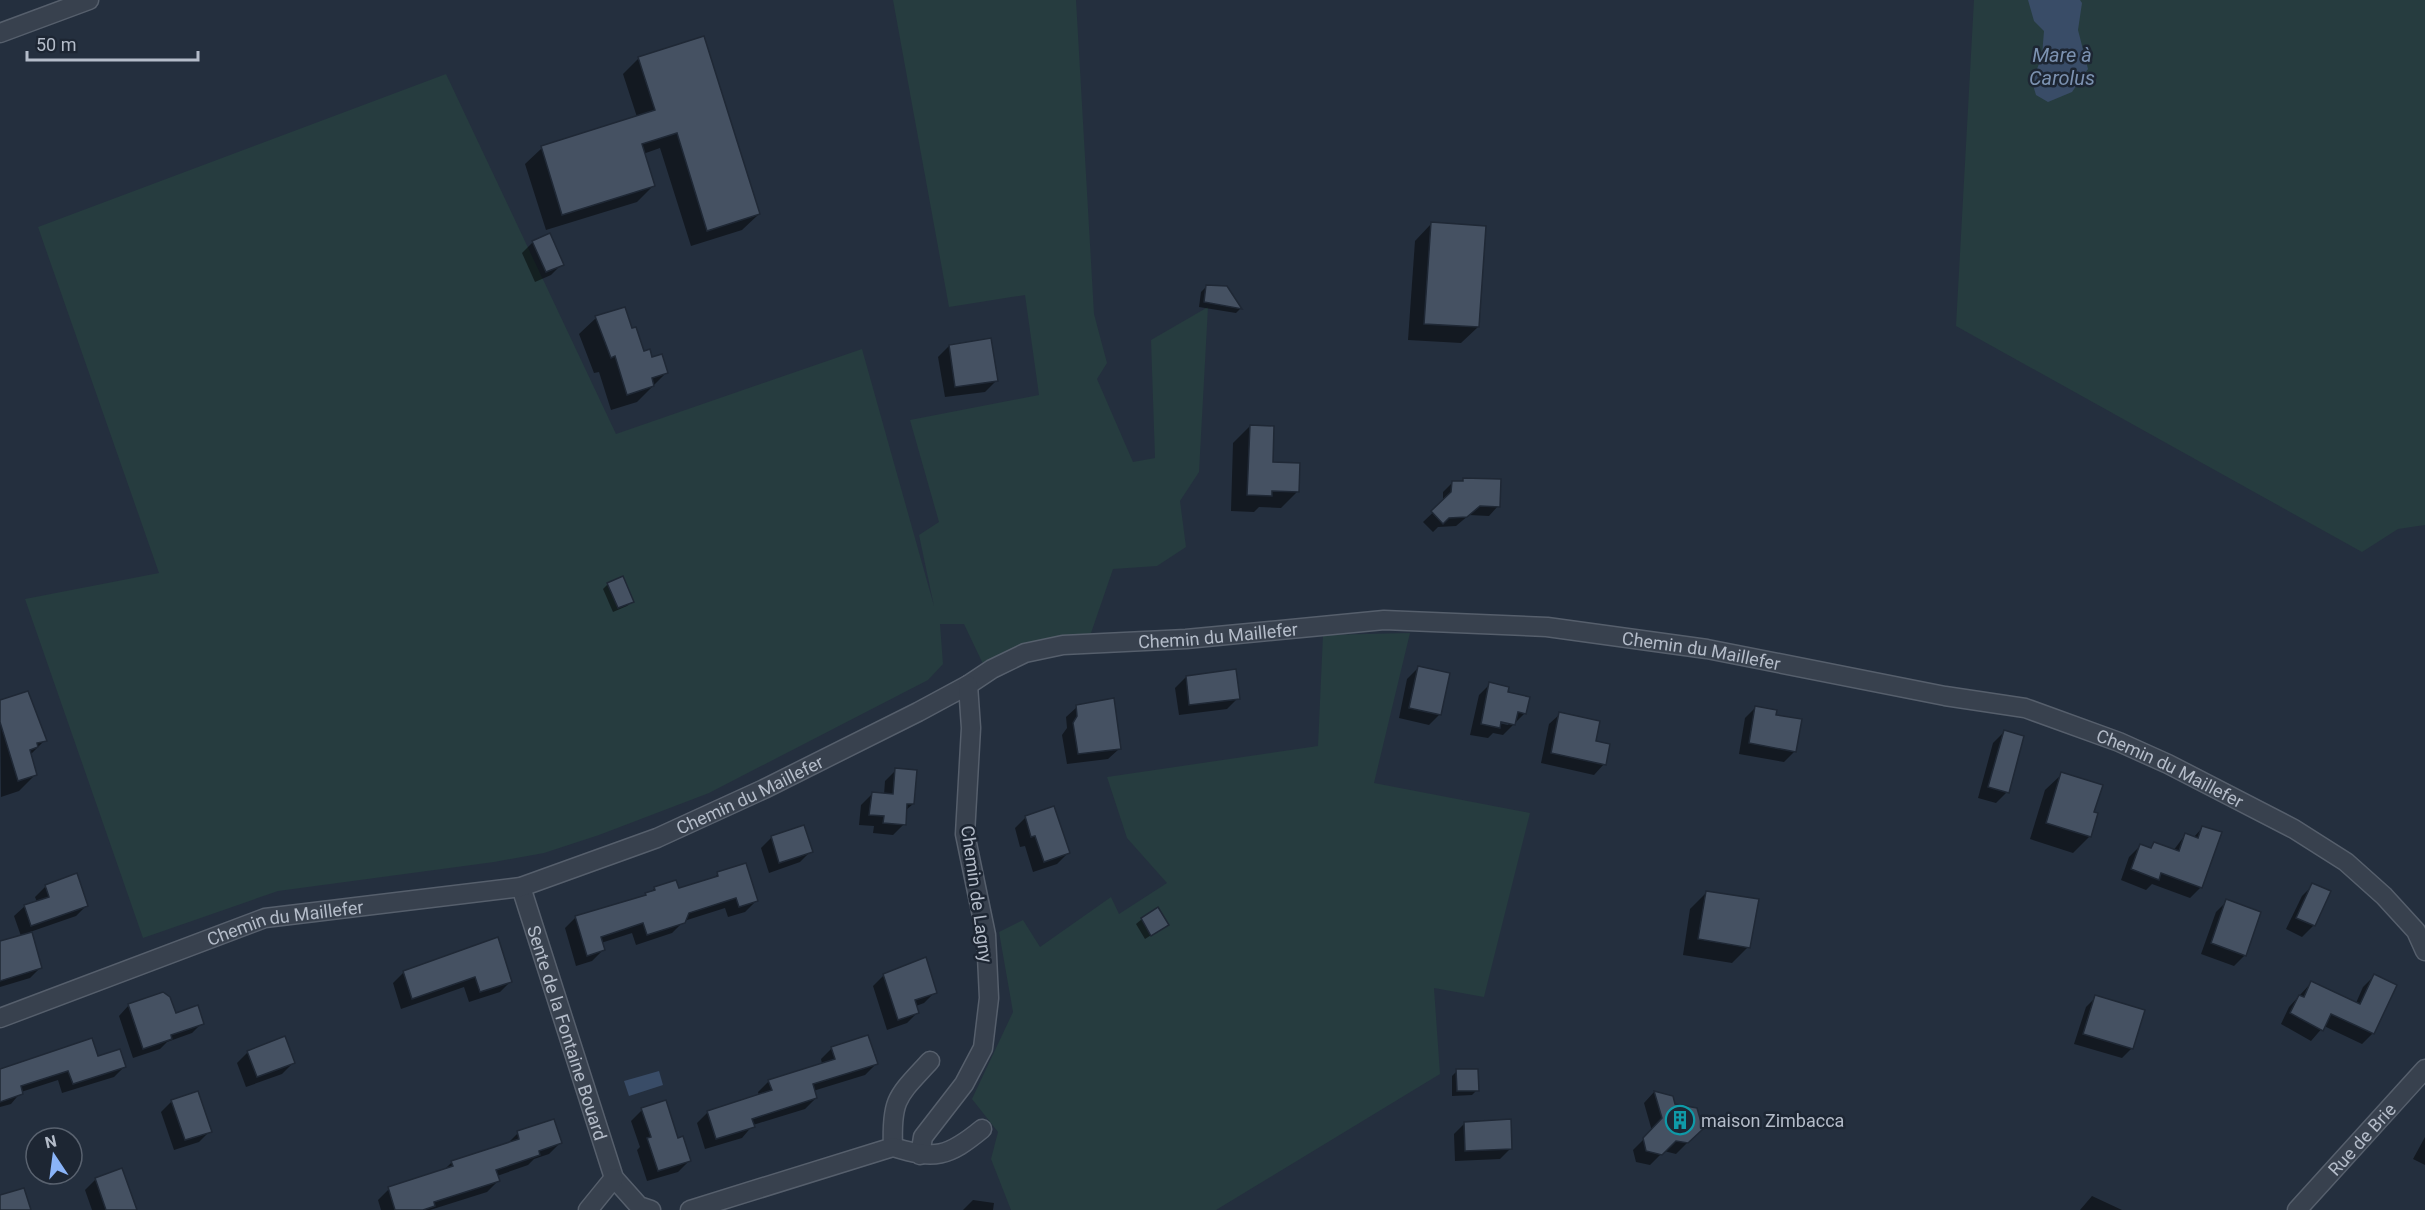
<svg xmlns="http://www.w3.org/2000/svg" width="2425" height="1210" viewBox="0 0 2425 1210" font-family="Roboto,sans-serif">
	<style>
		.green { fill: #263c3f }
		.water { fill: #394c67 }
		.shadow { fill: #0007; fill-rule: evenodd }
		.building { fill: #455162; stroke: #1f2835; stroke-width: 1.5 }
		.lines { fill: none; stroke-linecap: round; stroke-linejoin: round }
		.minor-casing { stroke: #565f6c; stroke-width: 21 }
		.minor { stroke: #38414e; stroke-width: 18 }
		.labels { text-anchor: middle; dominant-baseline: central; stroke-width: 5; stroke-linejoin: round; paint-order: stroke }
		.street-label { font-size: 18px; fill: #b4bcc9; stroke: #1d2633 }
		.poi-label { font-size: 18px; fill: #b4bcc9; stroke: #1d2633; text-anchor: start }
		.water-label { font-size: 20px; font-style: italic; fill: #7c92b1; stroke: #1d2633 }
	</style>
	<rect width="100%" height="100%" fill="#242f3e"/>
	<!-- green -->
	<g class="green">
		<polygon points="893,0 1076,0 1094,314 1107,363 1097,379 1133,462 1155,458 1151,340 1208,307 1199,472 1180,501 1186,547 1157,566 1113,569 1090,636 1031,642 983,664 964,624 940,624 943,664 928,680 709,793 599,835 544,853 494,862 278,891 143,938 25,599 159,573 38,227 446,74 616,434 862,349 934,606 919,535 939,522 910,420 1039,395 1025,295 949,307"/>
		<polygon points="1974,0 2425,0 2425,525 2398,529 2362,552 1956,326"/>
		<polygon points="1410,633 1374,783 1530,813 1484,997 1434,988 1440,1074 1216,1210 1011,1210 991,1159 998,1132 972,1099 1013,1012 999,932 1023,920 1040,947 1111,897 1119,914 1167,883 1127,838 1107,777 1318,746 1323,635"/>
	</g>
	<!-- water -->
	<g class="water">
		<polygon points="2028,0 2080,0 2082,3 2078,30 2088,69 2072,92 2048,102 2036,95 2032,82 2042,56 2044,31 2034,21"/>
		<polygon points="659,1071 663,1085 629,1096 624,1081"/>
	</g>
	<!-- shadow -->
	<g class="shadow">
		<polygon points="639,58 759,214 742,230 691,246 660,148 643,154 653,186 637,202 546,230 525,164 542,148 637,117 623,74"/>
		<polygon points="1431,224 1478,327 1461,343 1408,340 1415,241"/>
		<polygon points="533,242 562,264 551,275 535,282 522,253"/>
		<polygon points="1206,287 1240,309 1236,313 1199,307 1201,292"/>
		<polygon points="596,318 631,330 643,353 666,373 637,402 611,410 599,372 594,373 579,334"/>
		<polygon points="949,346 996,381 985,392 945,397 938,357"/>
		<polygon points="1250,426 1272,463 1298,491 1281,508 1259,507 1254,512 1231,511 1233,443"/>
		<polygon points="1464,479 1498,506 1489,516 1469,515 1456,526 1438,527 1433,532 1423,522 1443,503 1443,492 1452,483 1460,483"/>
		<polygon points="608,584 633,601 627,606 613,612 603,589"/>
		<polygon points="1418,668 1440,714 1429,725 1399,718 1407,679"/>
		<polygon points="1186,677 1238,698 1227,709 1179,715 1175,688"/>
		<path d="M 1490,684 L 1506,693 L 1525,713 L 1503,735 L 1493,733 L 1488,738 L 1470,735 L 1479,695 ZM 1494,722 L 1510,722 L 1508,725 Z"/>
		<polygon points="1113,699 1119,749 1108,759 1067,764 1062,735 1067,728 1066,717 1077,707"/>
		<polygon points="0,701 45,740 30,755 36,774 19,791 1,797"/>
		<polygon points="1756,707 1774,716 1795,751 1784,762 1739,754 1745,718"/>
		<polygon points="1560,714 1604,764 1594,775 1541,763 1549,724"/>
		<polygon points="2004,732 2007,792 1996,803 1978,798 1993,743"/>
		<polygon points="896,770 913,804 905,811 904,824 893,835 873,833 874,826 859,825 861,805 872,794 884,795 885,781"/>
		<polygon points="2062,774 2092,813 2090,836 2073,853 2030,839 2045,790"/>
		<polygon points="1026,817 1068,853 1057,864 1033,872 1025,846 1020,847 1015,828"/>
		<polygon points="2203,827 2201,887 2190,898 2152,884 2146,890 2121,880 2129,857 2140,846 2149,849 2154,844 2173,851 2185,835 2193,838"/>
		<polygon points="772,837 811,851 800,862 769,873 761,848"/>
		<polygon points="718,874 756,901 745,912 728,917 725,908 684,921 672,933 636,945 632,933 601,943 603,950 592,961 576,966 565,928 576,917 643,898 654,889 675,882 678,890 713,879"/>
		<polygon points="2313,885 2329,892 2313,926 2302,937 2286,929 2302,896"/>
		<polygon points="46,886 86,906 76,916 30,932 41,967 30,978 0,987 0,943 21,936 14,916 25,906 37,902 35,897"/>
		<polygon points="1706,893 1748,947 1732,963 1683,955 1690,909"/>
		<polygon points="2227,901 2245,955 2234,966 2201,954 2216,912"/>
		<polygon points="1142,919 1167,925 1145,939 1136,924"/>
		<polygon points="497,939 511,981 500,992 469,1002 464,987 401,1009 393,983 404,972"/>
		<polygon points="884,975 935,992 924,1003 916,1006 918,1012 907,1023 887,1030 873,986"/>
		<polygon points="2374,976 2373,1033 2362,1044 2324,1026 2311,1041 2281,1024 2289,1007 2311,983 2356,1003 2363,987"/>
		<polygon points="2096,997 2132,1048 2122,1058 2074,1044 2086,1007"/>
		<polygon points="129,1005 175,1015 202,1023 192,1033 167,1042 160,1049 133,1058 119,1016"/>
		<polygon points="832,1048 876,1064 865,1075 813,1091 816,1098 805,1109 753,1125 742,1138 705,1149 697,1123 708,1112 759,1096 758,1092 769,1081 822,1064 821,1059"/>
		<polygon points="248,1052 293,1063 282,1074 246,1087 237,1063"/>
		<polygon points="97,1058 125,1066 114,1077 62,1093 58,1080 21,1092 11,1104 0,1107 0,1070"/>
		<polygon points="1457,1071 1477,1090 1472,1095 1452,1096 1452,1076"/>
		<polygon points="1654,1092 1672,1097 1674,1105 1701,1129 1676,1154 1664,1151 1650,1165 1636,1162 1633,1150 1652,1131 1644,1103"/>
		<polygon points="172,1101 210,1131 199,1142 174,1150 161,1112"/>
		<polygon points="642,1110 677,1139 689,1161 678,1172 647,1181 637,1150 640,1147 631,1121"/>
		<polygon points="1465,1123 1511,1148 1500,1159 1455,1161 1454,1134"/>
		<polygon points="518,1133 560,1143 549,1154 534,1159 528,1165 497,1176 498,1181 487,1192 430,1210 381,1210 378,1200 389,1189 443,1171 452,1162 507,1144"/>
		<polygon points="2425,1137 2425,1165 2413,1159"/>
		<polygon points="96,1179 135,1210 92,1210 85,1190"/>
		<polygon points="2092,1196 2122,1210 2080,1210"/>
		<polygon points="973,1200 994,1203 993,1210 963,1210"/>
	</g>
	<!-- building -->
	<g class="building">
		<polygon points="704,36 760,214 707,231 677,133 642,144 655,186 562,215 541,146 655,110 638,57"/>
		<polygon points="1431,222 1486,226 1479,327 1424,324"/>
		<polygon points="550,233 564,265 546,272 532,241"/>
		<polygon points="1206,285 1227,286 1242,309 1204,302"/>
		<polygon points="625,307 632,328 636,327 644,351 650,349 652,357 662,354 668,373 652,378 654,386 627,395 615,356 611,358 595,316"/>
		<polygon points="991,338 998,381 955,387 949,345"/>
		<polygon points="1250,425 1274,426 1273,462 1300,463 1299,492 1272,491 1272,496 1247,495"/>
		<polygon points="1463,478 1501,479 1500,507 1480,506 1467,517 1449,518 1443,524 1431,511 1451,492 1452,481 1463,481"/>
		<polygon points="623,576 634,602 618,608 607,583"/>
		<polygon points="1418,666 1450,673 1441,715 1409,708"/>
		<polygon points="1236,669 1240,699 1189,705 1186,676"/>
		<polygon points="1489,682 1509,687 1508,692 1530,697 1526,714 1518,712 1515,725 1501,722 1500,728 1481,724"/>
		<polygon points="28,691 47,741 37,743 38,747 30,750 37,775 18,781 0,722 0,700"/>
		<polygon points="1114,698 1121,749 1078,754 1073,723 1077,716 1076,705"/>
		<polygon points="1755,706 1777,710 1776,715 1802,719 1796,752 1749,743"/>
		<polygon points="1559,712 1600,721 1596,741 1610,744 1606,765 1551,753"/>
		<polygon points="2004,730 2024,736 2009,793 1988,787"/>
		<polygon points="895,768 917,770 914,804 907,804 906,825 883,823 884,816 869,815 872,792 893,794"/>
		<polygon points="2061,772 2103,785 2094,812 2098,813 2091,837 2046,823"/>
		<polygon points="1054,806 1070,853 1044,862 1035,836 1031,837 1025,816"/>
		<polygon points="804,825 813,852 779,863 771,836"/>
		<polygon points="2202,826 2222,832 2202,888 2161,873 2159,880 2131,869 2140,844 2151,848 2154,842 2179,851 2185,833 2198,838"/>
		<polygon points="746,863 758,901 739,907 736,898 689,913 685,923 647,935 643,923 601,937 605,950 587,956 575,916 646,895 645,893 655,890 654,887 676,880 679,888 718,876 717,872"/>
		<polygon points="77,873 88,906 31,926 24,905 49,897 45,885"/>
		<polygon points="2312,883 2331,891 2315,926 2296,918"/>
		<polygon points="1706,891 1759,899 1750,948 1698,939"/>
		<polygon points="2226,899 2261,912 2246,956 2211,943"/>
		<polygon points="1158,907 1169,925 1151,936 1141,918"/>
		<polygon points="32,932 42,968 0,981 0,941"/>
		<polygon points="498,937 512,982 480,992 475,977 412,999 403,971"/>
		<polygon points="926,957 937,993 915,1000 919,1013 898,1020 883,974"/>
		<polygon points="2374,974 2397,985 2374,1034 2331,1014 2323,1031 2290,1013 2299,995 2304,997 2311,981 2360,1004"/>
		<polygon points="163,992 170,997 176,1013 198,1005 204,1024 171,1035 172,1039 143,1049 128,1004"/>
		<polygon points="2095,995 2145,1010 2133,1049 2083,1034"/>
		<polygon points="868,1035 878,1064 813,1084 817,1098 752,1119 755,1127 716,1139 707,1111 772,1090 768,1080 835,1059 831,1047"/>
		<polygon points="285,1036 295,1063 257,1077 247,1051"/>
		<polygon points="92,1038 98,1056 120,1049 126,1067 73,1084 68,1071 21,1086 23,1094 0,1102 0,1069"/>
		<polygon points="1456,1069 1478,1069 1479,1091 1457,1091"/>
		<polygon points="198,1091 212,1132 185,1140 171,1100"/>
		<polygon points="1654,1091 1673,1096 1675,1104 1697,1108 1703,1129 1688,1143 1676,1141 1662,1155 1646,1151 1643,1138 1662,1118"/>
		<polygon points="666,1100 678,1138 683,1136 691,1161 658,1171 647,1138 651,1137 641,1108"/>
		<polygon points="554,1119 562,1143 539,1151 540,1155 496,1170 500,1181 434,1202 435,1206 423,1210 395,1210 388,1187 453,1166 451,1161 519,1139 517,1131"/>
		<polygon points="1511,1119 1512,1149 1465,1151 1464,1122"/>
		<polygon points="122,1168 137,1210 106,1210 95,1178"/>
		<polygon points="24,1188 31,1210 0,1210 0,1195"/>
	</g>
	<g class="lines">
		<!-- minor casing -->
		<g class="minor-casing">
			<g id="minor">
				<polyline points="0,33 89,0"/>
				<path id="s1" d="M 521,887 L 614,1178 L 639,1206 L 651,1210"/>
				<path id="s2" d="M 0,1018 L 265,918 L 521,887 L 657,838 L 764,789 L 918,712 L 968,685 L 992,669 L 1025,653 L 1063,645 L 1186,639 L 1384,620 L 1547,627 L 1707,649 L 1945,696 L 2025,708 L 2119,742 L 2168,764 L 2294,829 L 2346,862 L 2384,896 L 2416,931 L 2425,951"/>
				<path d="M 893,1147 C 891,1098 898,1096 930,1061"/>
				<polyline points="920,1155 923,1137 964,1084 983,1048 989,998 986,935 965,834 971,728 968,685"/>
				<polyline points="588,1210 614,1178"/>
				<path d="M 690,1210 L 893,1147 C 935,1160 948,1157 982,1129"/>
				<path id="s3" d="M 2297,1210 L 2425,1069"/>
			</g>
		</g>
		<!-- minor -->
		<use href="#minor" class="minor"/>
	</g>
	<!-- icons -->
	<defs>
		<g id="building-ring" transform="scale(1.5)"><circle r="9.5" fill="#1d2633" stroke="#0f9aa8" stroke-width="1.5"/><path d="M-4-6H4V6H1V3H-1V6H-4ZM-2.5-4.3h1.7v1.8h-1.7ZM.8-4.3h1.7v1.8H.8ZM-2.5-1h1.7V.8h-1.7ZM.8-1h1.7V.8H.8Z" fill="#0f9aa8"/></g>
	</defs>
	<g fill-rule="evenodd">
		<use href="#building-ring" x="1680" y="1120"/>
	</g>
	<g class="labels">
		<!-- street labels -->
		<g class="street-label">
			<text stroke="none"><textPath href="#s2" startOffset="1292">Chemin du Maillefer</textPath></text>
			<text stroke="none"><textPath href="#s2" startOffset="1778">Chemin du Maillefer</textPath></text>
			<text stroke="none"><textPath href="#s2" startOffset="2264">Chemin du Maillefer</textPath></text>
			<text stroke="none"><textPath href="#s2" startOffset="788">Chemin du Maillefer</textPath></text>
			<text transform="translate(977 894) rotate(82)">Chemin de Lagny</text>
			<text stroke="none"><textPath href="#s2" startOffset="302">Chemin du Maillefer</textPath></text>
			<text stroke="none"><textPath href="#s1" startOffset="153">Sente de la Fontaine Bouard</textPath></text>
			<text stroke="none"><textPath href="#s3" startOffset="96">Rue de Brie</textPath></text>
		</g>
		<!-- poi labels -->
		<g class="poi-label">
			<text x="1701" y="1120">maison Zimbacca</text>
		</g>
		<!-- water labels -->
		<g class="water-label">
			<text x="2062" y="55">Mare à<tspan x="2062" dy="23">Carolus</tspan></text>
		</g>
	</g>
	<!-- north arrow -->
	<g transform="translate(54 1156) rotate(347)"><circle r="28" fill="#1d2633" stroke="#59626f" stroke-width="1.5"/>
	<path d="M0-4.5L10 22L0 15L-10 22Z" fill="#8ab4f8"/>
	<text y="-9" font-size="16" font-weight="bold" text-anchor="middle" fill="#b4bcc9">N</text>
	</g>
	<!-- scale -->
	<path d="M27 51v9h171v-9" fill="none" stroke="#b4bcc9" stroke-width="3"/>
	<text x="36" y="51" font-size="18" fill="#b4bcc9" stroke="#1d2633" stroke-width="4.5" paint-order="stroke">50 m</text>
</svg>
